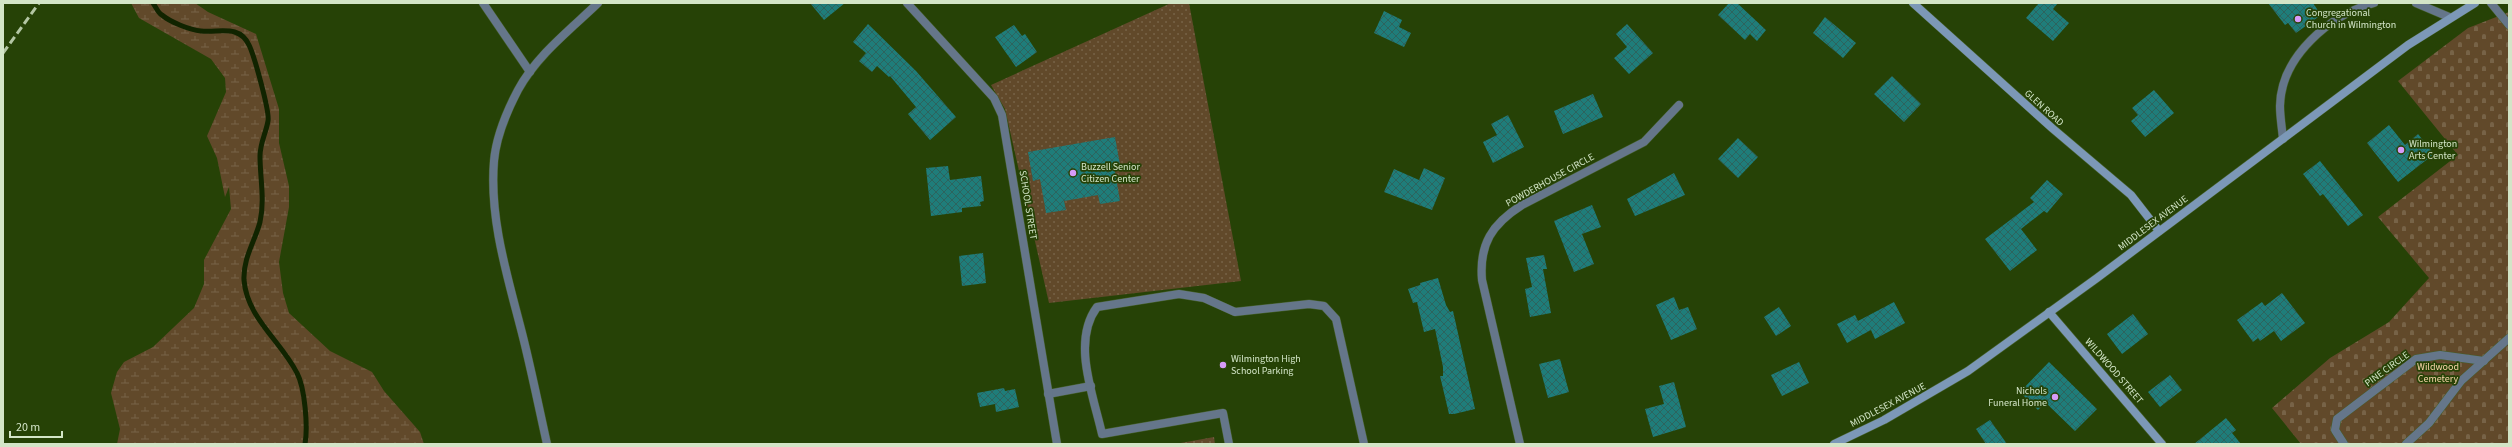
<svg xmlns="http://www.w3.org/2000/svg" width="2512" height="447" viewBox="0 0 2512 447" font-family="'Source Sans 3',sans-serif">
	<style>
		.wetland { fill: url(#wetland-marsh) }
		.cemetery { fill: url(#cemetery-stones) }
		.park { fill: url(#park-dots) }
		.lines { fill: none; stroke-linecap: round; stroke-linejoin: round }
		.stream { stroke: #112400; stroke-width: 5 }
		.building { fill: url(#building-cross-hatch) }
		.lane-casing { stroke: #455f29; stroke-width: 9 }
		.street-casing { stroke: #455f29; stroke-width: 9 }
		.secondary-casing { stroke: #455f29; stroke-width: 9 }
		.lane { stroke: #65768a; stroke-width: 8 }
		.street { stroke: #65768a; stroke-width: 8 }
		.secondary { stroke: #7c98b7; stroke-width: 8 }
		.rail { stroke: #b3c6a3; stroke-width: 3; stroke-dasharray: 8 4; stroke-linecap: butt }
		.poi-dot { fill: #d79bf9; stroke: #264206; stroke-width: 1.5 }
		.labels { text-anchor: middle; dominant-baseline: central; stroke-width: 3.5; stroke-linejoin: round; paint-order: stroke }
		.poi-label { font-size: 10px; fill: #d3e5c7; stroke: #264206; text-anchor: start }
		.street-label { font-size: 10px; fill: #d3e5c7; stroke: #264206 }
		.park-label { font-size: 10px; fill: #f8d5aa; stroke: #264206 }
	</style>
	<defs>
		<pattern id="wetland-marsh" width="20" height="14" patternUnits="userSpaceOnUse"><rect width="20" height="14" fill="#61492a"/><path d="M1 5h8M5 5V1M11 12h8M15 12V8" fill="none" stroke="#776347"/></pattern>
		<pattern id="cemetery-stones" width="16" height="16" patternUnits="userSpaceOnUse"><rect width="16" height="16" fill="#61492a"/><path d="M2 7V4a2 2 0 0 1 4 0v3zM10 15v-3a2 2 0 0 1 4 0v3z" fill="#776347"/></pattern>
		<pattern id="park-dots" width="8" height="8" patternUnits="userSpaceOnUse"><rect width="8" height="8" fill="#61492a"/><path d="M2 2h.1M6 6h.1" fill="none" stroke="#776347" stroke-width="1.8" stroke-linecap="round"/></pattern>
		<pattern id="building-cross-hatch" width="8" height="8" patternUnits="userSpaceOnUse"><rect width="8" height="8" fill="#1f7d7a"/><path d="M0 0l8 8M0 8l8-8" fill="none" stroke="#2d645e"/></pattern>
	</defs>
	<rect width="100%" height="100%" fill="#264206"/>
	<!-- wetland -->
	<polygon class="wetland" points="131,3 195,3 208,12 256,34 279,109 279,143 289,186 289,207 279,262 283,293 289,313 330,351 372,372 384,391 420,432 424,444 117,444 120,429 111,393 117,372 124,362 153,347 194,308 204,284 204,260 231,209 229,187 225,197 217,158 207,136 226,92 225,78 211,59 139,18"/>
	<!-- cemetery -->
	<polygon class="cemetery" points="2509,12 2509,444 2301,444 2272,408 2330,358 2389,322 2429,278 2378,217 2458,155 2398,81 2468,28"/>
	<!-- park -->
	<g class="park">
		<polygon points="1171,3 1189,3 1241,281 1049,303 1005,109 991,85"/>
		<polygon points="1214,437 1215,444 1175,444"/>
	</g>
	<g class="lines">
		<!-- stream -->
		<path class="stream" d="M 153,3 C 156,7 158,13 162,15 C 170,22 190,30 201,31 C 219,33 239,24 249,45 C 254,55 270,112 268,121 C 266,133 260,143 260,156 C 260,178 265,200 260,222 C 255,241 243,258 244,280 C 247,318 281,341 297,373 C 305,388 308,427 305,444"/>
	</g>
	<!-- building -->
	<g class="building">
		<polygon points="810,3 845,3 824,20"/>
		<polygon points="1729,3 1737,3 1766,30 1757,41 1750,34 1745,40 1718,15"/>
		<polygon points="2039,3 2058,3 2053,9 2069,23 2053,41 2026,18"/>
		<polygon points="2268,3 2313,3 2321,15 2296,33 2288,23 2285,25"/>
		<polygon points="1384,11 1402,20 1399,27 1411,33 1404,47 1374,33"/>
		<polygon points="1825,17 1856,43 1843,58 1813,33"/>
		<polygon points="868,24 916,71 956,117 930,140 908,114 916,107 890,76 889,77 877,66 872,72 859,61 866,53 853,42"/>
		<polygon points="1627,24 1653,53 1629,74 1614,58 1627,47 1616,34"/>
		<polygon points="1014,25 1022,36 1025,34 1037,52 1016,67 995,37"/>
		<polygon points="1892,76 1921,104 1904,122 1874,94"/>
		<polygon points="2154,90 2174,113 2145,137 2131,121 2138,115 2132,108"/>
		<polygon points="1593,94 1603,117 1563,134 1554,111"/>
		<polygon points="1508,115 1524,147 1493,163 1483,142 1497,135 1491,124"/>
		<polygon points="2389,125 2405,145 2418,134 2434,154 2398,182 2367,143"/>
		<polygon points="1115,137 1120,165 1114,166 1120,201 1100,204 1098,195 1064,201 1066,210 1046,213 1040,179 1033,181 1028,152"/>
		<polygon points="1738,138 1758,157 1738,178 1718,159"/>
		<polygon points="2320,161 2363,215 2348,226 2323,194 2320,196 2303,174"/>
		<polygon points="948,166 950,180 981,176 984,201 980,202 981,206 962,208 962,212 931,216 926,168"/>
		<polygon points="1424,168 1445,178 1432,210 1384,192 1394,169 1419,180"/>
		<polygon points="1674,173 1685,195 1635,216 1627,199"/>
		<polygon points="2047,180 2063,194 2047,213 2044,211 2021,229 2037,250 2010,271 1985,239 2034,202 2030,198"/>
		<polygon points="1592,205 1601,227 1582,234 1594,264 1574,272 1554,221"/>
		<polygon points="983,253 986,283 962,286 959,256"/>
		<polygon points="1544,255 1547,269 1543,269 1551,313 1530,317 1525,289 1532,287 1526,258"/>
		<polygon points="1438,278 1446,305 1450,312 1453,311 1475,409 1454,414 1449,414 1440,376 1443,376 1443,367 1435,329 1424,332 1417,302 1413,303 1408,289 1420,285 1420,283"/>
		<polygon points="2282,293 2305,323 2281,341 2274,331 2260,341 2258,338 2253,342 2237,320 2262,302 2265,306"/>
		<polygon points="1674,297 1679,310 1688,307 1697,329 1671,340 1656,305"/>
		<polygon points="1894,302 1905,323 1875,339 1871,330 1847,343 1837,324 1855,315 1858,321"/>
		<polygon points="1779,307 1791,326 1776,336 1764,317"/>
		<polygon points="2133,314 2148,334 2122,354 2107,334"/>
		<polygon points="1560,359 1569,392 1548,398 1539,364"/>
		<polygon points="1799,362 1809,383 1782,396 1771,375"/>
		<polygon points="2049,362 2097,409 2075,431 2046,403 2038,410 2020,392"/>
		<polygon points="2170,375 2182,390 2160,407 2148,392"/>
		<polygon points="1674,382 1686,427 1653,437 1645,409 1664,404 1659,386"/>
		<polygon points="1004,388 1005,391 1015,389 1019,407 996,412 995,404 980,407 977,393"/>
		<polygon points="2226,418 2236,430 2232,433 2241,444 2194,444"/>
		<polygon points="1990,420 2007,444 1986,444 1976,429"/>
	</g>
	<g class="lines">
		<!-- lane casing -->
		<g class="lane-casing">
			<g id="lane">
				<polyline points="483,3 530,72"/>
				<polyline points="2416,3 2449,17"/>
				<polyline points="2491,3 2509,25"/>
				<path d="M 2283,139 C 2282,128 2280,117 2280,106 C 2281,56 2330,15 2374,3"/>
				<polyline points="1048,394 1091,386"/>
				<path d="M 547,444 C 539,408 532,373 523,337 C 509,281 489,221 494,161 C 496,137 507,111 518,90 C 537,55 570,30 598,3"/>
				<path d="M 1229,444 L 1223,413 L 1102,434 C 1094,397 1071,342 1097,307 L 1179,294 L 1204,298 L 1235,312 L 1309,304 L 1324,306 L 1336,319 L 1364,444"/>
				<polyline points="2344,444 2335,430 2337,419 2416,359 2440,355 2484,361"/>
				<polyline points="2406,444 2429,423 2461,381 2509,338"/>
			</g>
		</g>
		<!-- street casing -->
		<g class="street-casing">
			<g id="street">
				<polyline points="907,3 994,98 1002,115 1057,444"/>
				<path d="M 1520,444 L 1482,280 C 1479,244 1492,224 1522,205 L 1644,142 L 1679,105"/>
			</g>
		</g>
		<!-- secondary casing -->
		<g class="secondary-casing">
			<g id="secondary">
				<polyline points="1913,3 2052,128 2131,195 2159,231"/>
				<polyline points="2049,312 2162,444"/>
				<polyline points="1834,444 1884,420 1968,371 2097,278 2408,45 2475,3"/>
			</g>
		</g>
		<!-- lane -->
		<use href="#lane" class="lane"/>
		<!-- street -->
		<use href="#street" class="street"/>
		<!-- secondary -->
		<use href="#secondary" class="secondary"/>
		<!-- rail -->
		<polyline class="rail" points="3,53 39,3"/>
	</g>
	<!-- markers -->
	<g class="poi-dot">
		<circle cx="2298" cy="19" r="4"/>
		<circle cx="2401" cy="150" r="4"/>
		<circle cx="1073" cy="173" r="4"/>
		<circle cx="1223" cy="365" r="4"/>
		<circle cx="2055" cy="397" r="4"/>
	</g>
	<g class="labels">
		<!-- poi labels -->
		<g class="poi-label">
			<text x="2306" y="13">Congregational<tspan x="2306" dy="12">Church in Wilmington</tspan></text>
			<text x="2409" y="144">Wilmington<tspan x="2409" dy="12">Arts Center</tspan></text>
			<text x="1081" y="167">Buzzell Senior<tspan x="1081" dy="12">Citizen Center</tspan></text>
			<text x="1231" y="359">Wilmington High<tspan x="1231" dy="12">School Parking</tspan></text>
			<text x="2047" y="391" text-anchor="end">Nichols<tspan x="2047" dy="12">Funeral Home</tspan></text>
		</g>
		<!-- street labels -->
		<g class="street-label">
			<text transform="translate(2044 108) rotate(42)">GLEN ROAD</text>
			<text transform="translate(1550 180) rotate(-29)">POWDERHOUSE CIRCLE</text>
			<text transform="translate(1028 205) rotate(81)">SCHOOL STREET</text>
			<text transform="translate(2153 223) rotate(-37)">MIDDLESEX AVENUE</text>
			<text transform="translate(2387 369) rotate(-36)">PINE CIRCLE</text>
			<text transform="translate(2114 371) rotate(49)">WILDWOOD STREET</text>
			<text transform="translate(1888 405) rotate(-28)">MIDDLESEX AVENUE</text>
		</g>
		<!-- park labels -->
		<g class="park-label">
			<text x="2438" y="367">Wildwood<tspan x="2438" dy="12">Cemetery</tspan></text>
		</g>
	</g>
	<!-- border -->
	<rect width="2512" height="447" fill="none" stroke="#d3e5c7" stroke-width="8"/>
	<!-- scale -->
	<path d="M10 431v6h52v-6" fill="none" stroke="#d3e5c7" stroke-width="2"/>
	<text x="16" y="431" font-size="12" fill="#d3e5c7" stroke="#264206" stroke-width="3" paint-order="stroke">20 m</text>
</svg>
